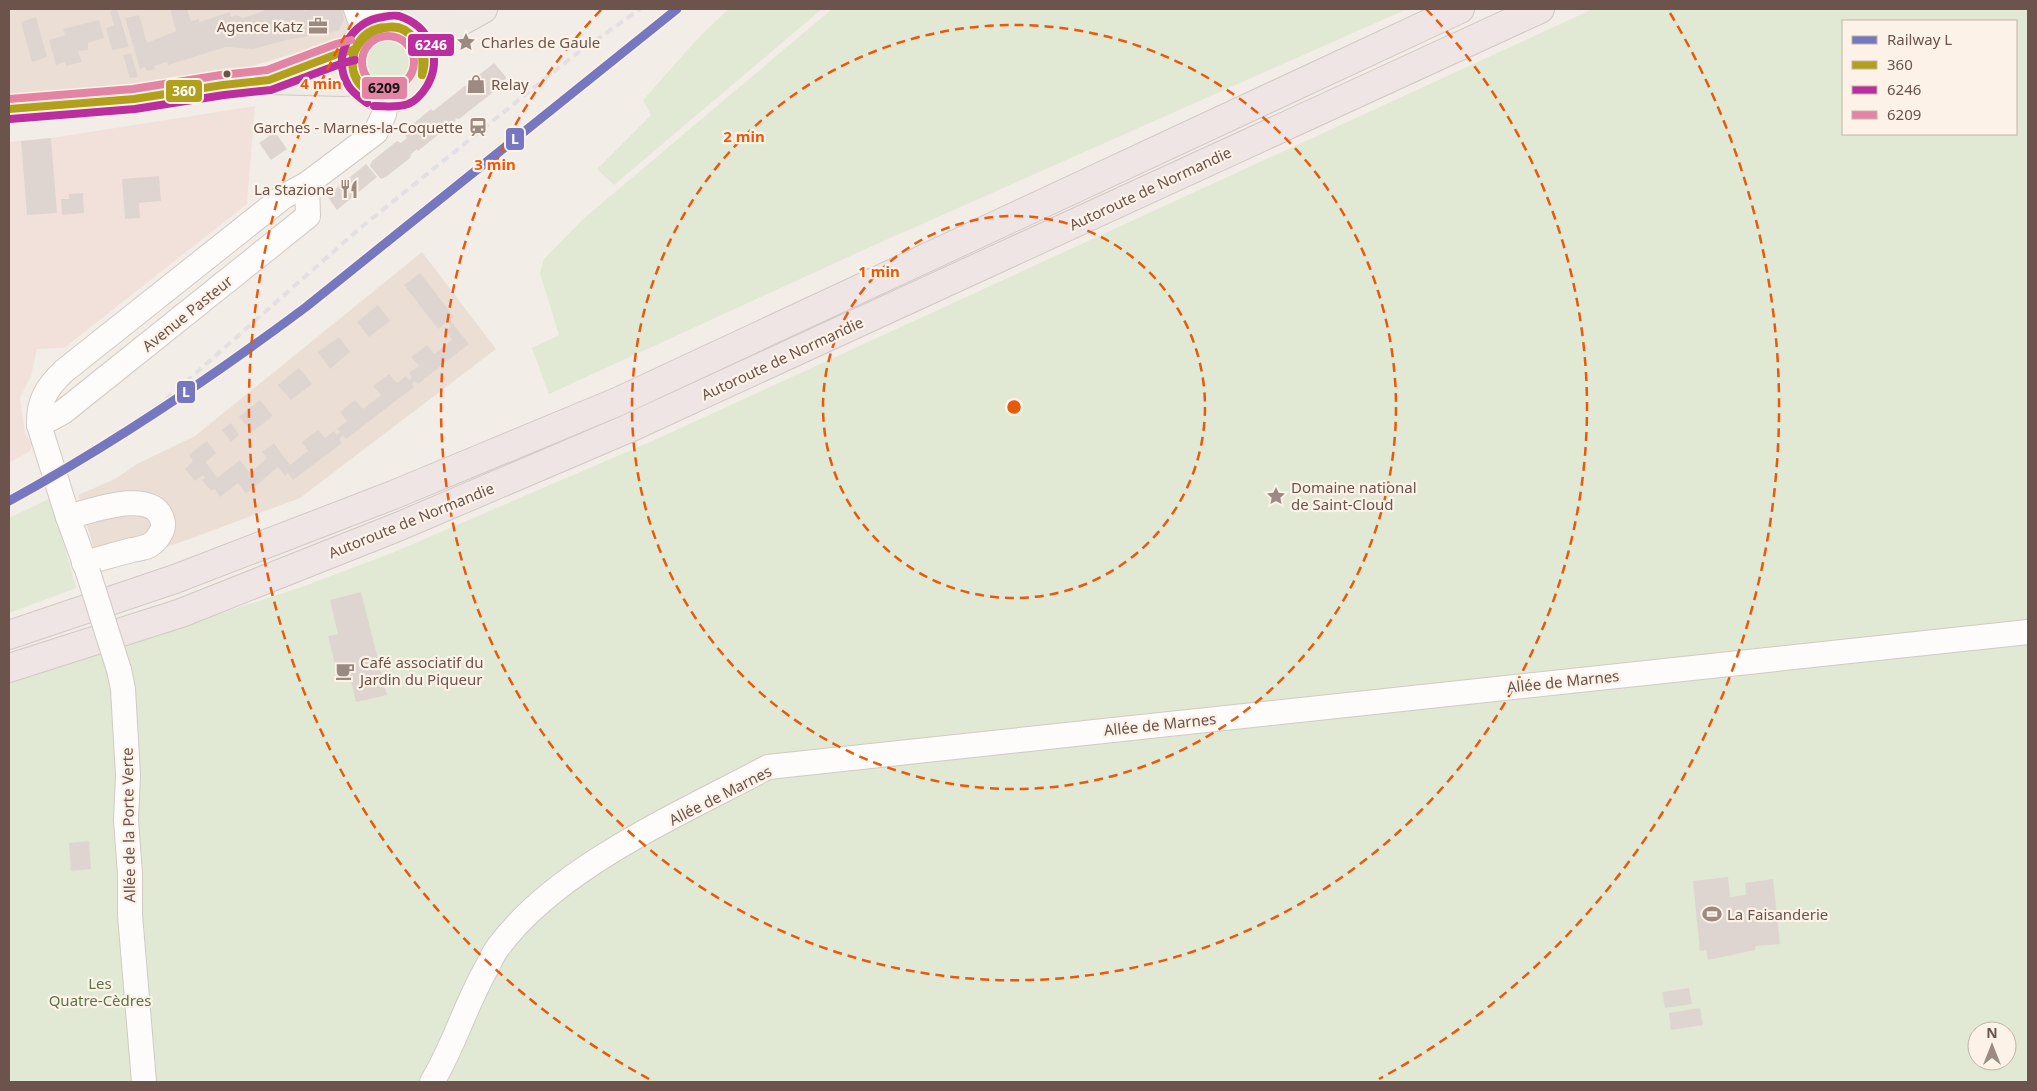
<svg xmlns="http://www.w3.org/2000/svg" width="2037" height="1091" viewBox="0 0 2037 1091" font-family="'Noto Sans',sans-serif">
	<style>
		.residential { fill: #ebdfd5 }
		.commercial { fill: #f2e1db }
		.green { fill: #e1e8d3; fill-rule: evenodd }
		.building { fill: #dfd5d0 }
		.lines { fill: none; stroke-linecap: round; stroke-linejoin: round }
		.minor-casing { stroke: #d2cac6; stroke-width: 26 }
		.major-casing { stroke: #d2c9c5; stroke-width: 30 }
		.highway-casing { stroke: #d2c9c5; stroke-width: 30 }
		.minor { stroke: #fdfcfb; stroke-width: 24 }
		.major { stroke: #efeae4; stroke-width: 28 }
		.highway { stroke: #eee5e4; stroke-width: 28 }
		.rail { stroke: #e2e0e2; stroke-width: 4; stroke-dasharray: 8 5; stroke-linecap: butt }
		.minor-bridge-casing { stroke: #d2cac6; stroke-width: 26; stroke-linecap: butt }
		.minor-bridge { stroke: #fdfcfb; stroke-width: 24 }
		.bus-1-casing { stroke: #fcf2e7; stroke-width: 11 }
		.bus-2-casing { stroke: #fcf2e7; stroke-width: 11 }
		.bus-3-casing { stroke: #fcf2e7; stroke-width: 11 }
		.bus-1 { stroke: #b0a01b; stroke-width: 8 }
		.bus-2 { stroke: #bb2e9e; stroke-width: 8 }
		.bus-3 { stroke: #e384a5; stroke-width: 8 }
		.rail-1-casing { stroke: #fcf2e7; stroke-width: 12 }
		.rail-1 { stroke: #7577c0; stroke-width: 9 }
		.ring { fill: none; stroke: #e8590c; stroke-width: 2.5; stroke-dasharray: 9 6 }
		.bus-dot { fill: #6c544c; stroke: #fcf2e7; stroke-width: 2 }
		.labels { text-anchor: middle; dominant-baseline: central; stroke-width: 4.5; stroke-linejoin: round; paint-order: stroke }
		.poi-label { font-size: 15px; fill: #6c544c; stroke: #fcf2e7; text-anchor: start }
		.street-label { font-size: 15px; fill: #6c544c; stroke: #fcf2e7 }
		.park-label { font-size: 15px; fill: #5b7649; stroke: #fcf2e7 }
		.centre { fill: #e8590c; stroke: #fcf2e7; stroke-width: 2.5 }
		.ring-label { font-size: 15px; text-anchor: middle; font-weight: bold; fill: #e8590c; stroke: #fcf2e7; stroke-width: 4.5; stroke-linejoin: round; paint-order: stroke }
		.line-badge { stroke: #fcf2e7; stroke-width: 2 }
		.badge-label { font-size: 14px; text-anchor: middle; font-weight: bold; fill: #fff }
		.pale-badge-label { font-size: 14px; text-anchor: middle; font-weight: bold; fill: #111 }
	</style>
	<rect width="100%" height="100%" fill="#f3ede7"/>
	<!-- residential -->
	<g class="residential">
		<polygon points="9,9 416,9 346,38 205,80 9,100"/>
		<polygon points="422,252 496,349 300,498 184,541 100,569 78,495 115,479 137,464 195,436"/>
	</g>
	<!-- commercial -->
	<polygon class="commercial" points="255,106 247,204 64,348 37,349 31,376 20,398 25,434 33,445 29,452 9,463 9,142 51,138"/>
	<!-- green -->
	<g class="green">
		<polygon points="729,9 822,9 614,185 597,169 651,115 643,100 702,34"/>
		<polygon points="832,9 1407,9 870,247 549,394 532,348 559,335 540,273 544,259 582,220"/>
		<path d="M 1593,9 L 2028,9 L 2028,1082 L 9,1082 L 9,681 L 101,653 L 76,576 L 100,569 L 124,644 L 299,588 L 392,553 L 657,439 ZM 1843,21 L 2016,21 L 2016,134 L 1843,134 ZM 1977,1031 L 2007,1031 L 2007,1061 L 1977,1061 Z"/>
		<circle cx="388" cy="63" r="28"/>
		<polygon points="51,498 76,588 9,613 9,518"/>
	</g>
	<!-- building -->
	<g class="building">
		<polygon points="117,9 129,47 112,50 106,28 114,25 110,11"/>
		<polygon points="170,9 187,9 191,21 199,19 199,22 230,12 231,17 237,15 243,18 266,10 266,9 303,9 304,11 309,9 342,9 344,20 338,31 286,40 253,49 226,47 168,65 167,62 154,66 155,69 147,71 145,67 140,69 125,18 139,15 147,43 176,31"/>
		<polygon points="36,17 47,57 32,62 21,22"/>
		<polygon points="99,20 104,38 88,43 88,50 78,51 82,62 66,66 65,62 56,65 49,40 65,35 63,29"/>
		<polygon points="131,53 138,77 130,78 123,55"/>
		<polygon points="494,63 506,77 506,82 459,119 455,118 456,120 418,151 417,149 411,154 410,158 386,177 381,179 370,166 372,161 397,141 401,143 407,138 405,135 414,126 413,124 431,109 433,111"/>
		<polygon points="275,132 287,149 271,160 259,143"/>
		<polygon points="51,138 57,213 27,215 21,141"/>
		<polygon points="366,164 377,177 337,210 327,196"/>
		<polygon points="159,176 161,201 139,203 140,218 125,219 122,179"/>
		<polygon points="83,193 84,213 62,215 61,199 69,199 69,194"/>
		<polygon points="420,273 454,317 450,320 469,344 418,384 415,381 412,384 414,387 346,439 343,436 339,439 342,443 293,480 288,473 285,476 278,467 246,494 238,483 220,497 215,489 211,491 202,480 205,478 203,475 195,481 185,469 193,461 189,455 207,441 216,453 206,462 217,478 240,460 250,473 267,458 262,452 274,443 290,465 308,451 302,442 318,430 325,438 334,431 337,435 340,432 337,429 347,421 340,412 355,400 363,409 381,395 373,386 389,374 397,383 406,376 409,380 412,377 409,373 419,366 411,357 427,345 434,354 452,340 445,330 451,327 447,322 438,329 404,285"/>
		<polygon points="378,305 390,321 369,337 357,322"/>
		<polygon points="339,337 350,352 330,369 318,352"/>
		<polygon points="299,368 312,384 291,400 278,385"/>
		<polygon points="260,400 273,416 252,432 239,417"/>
		<polygon points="231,423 239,435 231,442 222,430"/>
		<polygon points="361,592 387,695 356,702 348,669 337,672 328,636 338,634 330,600"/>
		<polygon points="89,841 91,869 71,871 69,843"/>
		<polygon points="1728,877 1730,897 1746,895 1745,883 1773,879 1780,944 1756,946 1755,950 1708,960 1706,950 1700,951 1693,881"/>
		<polygon points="1689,988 1692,1004 1665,1008 1662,992"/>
		<polygon points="1700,1008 1703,1025 1671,1030 1669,1013"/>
	</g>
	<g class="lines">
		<!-- minor casing -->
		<g class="minor-casing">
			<g id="minor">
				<polyline points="356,9 365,34"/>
				<polyline points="375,9 383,26"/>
				<polyline points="39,425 63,412 308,216 307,184"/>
				<path d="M 68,517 C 91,511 157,486 163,523 C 164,530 157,541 150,545 C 145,548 137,549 132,550 C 116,554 100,559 84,563"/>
				<path d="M 88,572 L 68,517 L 39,425 C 38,401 47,387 64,371 L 283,197 L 307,184 L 376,132 L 384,114 L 386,98"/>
				<polyline points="119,670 123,689 128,775 126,820 130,874 130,915 144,1082"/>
				<path d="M 432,1082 C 454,1046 465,1006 486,969 C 490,962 493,953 499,946 C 559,866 680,814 768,767 L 2028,632"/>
			</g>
		</g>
		<!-- major casing -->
		<g class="major-casing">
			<g id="major">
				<circle cx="388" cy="62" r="36"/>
				<polyline points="400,28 414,20 447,9"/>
				<polyline points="422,49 443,31 483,9"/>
				<polyline points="282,75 340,53 353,50"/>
				<polyline points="9,109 134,99 223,85 269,80 342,82 357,81"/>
			</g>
		</g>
		<!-- highway casing -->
		<g class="highway-casing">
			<g id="highway">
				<polyline points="9,635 175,579 393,495 617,402 1460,9"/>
				<polyline points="9,668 181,613 400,526 627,429 1540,9"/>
			</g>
		</g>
		<!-- minor -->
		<use href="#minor" class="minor"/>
		<!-- major -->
		<use href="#major" class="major"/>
		<!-- highway -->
		<use href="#highway" class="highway"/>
		<!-- rail -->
		<polyline class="rail" points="71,467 117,437 163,402 359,229 572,57 640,9"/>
		<!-- minor-bridge casing -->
		<g class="minor-bridge-casing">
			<polyline id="minor-bridge" points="88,572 119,670"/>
		</g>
		<!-- minor-bridge -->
		<use href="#minor-bridge" class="minor-bridge"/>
		<!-- bus-1 casing -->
		<g class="bus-1-casing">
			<g id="bus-1">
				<path d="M 414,38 C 425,47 427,62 422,75"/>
				<path d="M 414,38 C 423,49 423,61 422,75"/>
				<path d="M 370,92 C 345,81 348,45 369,32 C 375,28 381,27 387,27 C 398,25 407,29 414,38"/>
				<path d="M 370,92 C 366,89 361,85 358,81 C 340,53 371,20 401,29 C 406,31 410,35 414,38"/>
				<polyline points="9,109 134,99 223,85 269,80 340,53 353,50"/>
			</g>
		</g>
		<!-- bus-2 casing -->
		<g class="bus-2-casing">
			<g id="bus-2">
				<path d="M 367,103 C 361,98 352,93 348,85 C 331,56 351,21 383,17 C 388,16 394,15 399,16 C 430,26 443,58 427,86 C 422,94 416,101 408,104 C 396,108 386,106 374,106"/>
				<polyline points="10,119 135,109 224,95 271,90 343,63 355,60"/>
			</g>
		</g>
		<!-- bus-3 casing -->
		<g class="bus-3-casing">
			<g id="bus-3">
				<circle cx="388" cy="62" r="26"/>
				<polyline points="9,99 133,89 221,75 267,70 336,44 351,40"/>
			</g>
		</g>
		<!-- bus-1 -->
		<use href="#bus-1" class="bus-1"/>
		<!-- bus-2 -->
		<use href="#bus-2" class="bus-2"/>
		<!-- bus-3 -->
		<use href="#bus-3" class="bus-3"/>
		<!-- rail-1 casing -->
		<g class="rail-1-casing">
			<path id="rail-1" d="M 9,501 C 113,444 211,378 306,307 L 677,9"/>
		</g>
		<!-- rail-1 -->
		<use href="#rail-1" class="rail-1"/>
	</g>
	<!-- distance rings -->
	<g class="ring">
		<circle cx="1014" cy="407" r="191"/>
		<circle cx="1014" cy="407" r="382"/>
		<path d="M1426 9A573 573 0 1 1 602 9"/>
		<path d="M649 1079A765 765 0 0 1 358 13M1670 13A765 765 0 0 1 1379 1079"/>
	</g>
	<!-- icons -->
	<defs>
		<g id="office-bare" transform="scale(1.5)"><path d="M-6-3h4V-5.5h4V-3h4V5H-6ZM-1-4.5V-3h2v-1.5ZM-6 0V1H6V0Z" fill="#9b8a82" stroke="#fcf2e7" stroke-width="2.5" paint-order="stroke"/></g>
		<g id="sight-bare" transform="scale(1.5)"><path d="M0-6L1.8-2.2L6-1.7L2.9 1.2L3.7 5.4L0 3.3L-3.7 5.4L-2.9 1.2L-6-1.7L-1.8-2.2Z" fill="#9b8a82" stroke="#fcf2e7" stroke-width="2.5" paint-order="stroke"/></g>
		<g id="shop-bare" transform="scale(1.5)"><path d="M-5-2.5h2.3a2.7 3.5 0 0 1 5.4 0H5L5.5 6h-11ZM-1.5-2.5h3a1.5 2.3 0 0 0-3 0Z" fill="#9b8a82" stroke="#fcf2e7" stroke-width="2.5" paint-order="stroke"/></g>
		<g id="station-bare" transform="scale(1.5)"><path d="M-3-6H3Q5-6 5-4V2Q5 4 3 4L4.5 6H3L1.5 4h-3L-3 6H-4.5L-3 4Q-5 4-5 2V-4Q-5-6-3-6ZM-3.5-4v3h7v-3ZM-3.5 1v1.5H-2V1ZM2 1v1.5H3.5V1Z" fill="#9b8a82" stroke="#fcf2e7" stroke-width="2.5" paint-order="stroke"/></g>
		<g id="restaurant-bare" transform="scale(1.5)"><path d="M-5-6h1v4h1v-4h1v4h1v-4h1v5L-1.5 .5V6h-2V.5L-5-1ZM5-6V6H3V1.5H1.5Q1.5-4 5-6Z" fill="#9b8a82" stroke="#fcf2e7" stroke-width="2.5" paint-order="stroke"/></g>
		<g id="cafe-bare" transform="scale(1.5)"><path d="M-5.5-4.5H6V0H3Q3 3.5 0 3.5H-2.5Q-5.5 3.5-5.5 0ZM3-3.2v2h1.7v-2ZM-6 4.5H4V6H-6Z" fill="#9b8a82" stroke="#fcf2e7" stroke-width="2.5" paint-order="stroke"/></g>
		<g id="stadium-bare" transform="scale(1.5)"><path d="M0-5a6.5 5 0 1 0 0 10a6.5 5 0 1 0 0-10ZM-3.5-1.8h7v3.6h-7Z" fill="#9b8a82" stroke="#fcf2e7" stroke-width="2.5" paint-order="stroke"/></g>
	</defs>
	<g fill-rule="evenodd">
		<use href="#office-bare" x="318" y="26"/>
		<use href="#sight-bare" x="466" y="42"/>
		<use href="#shop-bare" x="476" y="84"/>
		<use href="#station-bare" x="478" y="127"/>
		<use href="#restaurant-bare" x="349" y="189"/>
		<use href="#sight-bare" x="1276" y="496"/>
		<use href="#cafe-bare" x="345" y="671"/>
		<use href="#stadium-bare" x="1712" y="914"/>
	</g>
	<!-- markers -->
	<circle class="bus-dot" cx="227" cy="74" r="4.5"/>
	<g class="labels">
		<!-- poi labels -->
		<g class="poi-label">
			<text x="303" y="26" text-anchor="end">Agence Katz</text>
			<text x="481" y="42">Charles de Gaule</text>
			<text x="491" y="84">Relay</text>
			<text x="463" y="127" text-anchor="end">Garches - Marnes-la-Coquette</text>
			<text x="334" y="189" text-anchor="end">La Stazione</text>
			<text x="1291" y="487">Domaine national<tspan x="1291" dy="17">de Saint-Cloud</tspan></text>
			<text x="360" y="662">Café associatif du<tspan x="360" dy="17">Jardin du Piqueur</tspan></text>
			<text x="1727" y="914">La Faisanderie</text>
		</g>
		<!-- street labels -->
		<g class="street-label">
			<text transform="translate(1150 188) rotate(-25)">Autoroute de Normandie</text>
			<text transform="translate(187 313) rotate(-39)">Avenue Pasteur</text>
			<text transform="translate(782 358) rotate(-25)">Autoroute de Normandie</text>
			<text transform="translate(411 520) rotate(-22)">Autoroute de Normandie</text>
			<text transform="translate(1563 681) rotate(-6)">Allée de Marnes</text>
			<text transform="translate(1160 724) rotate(-6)">Allée de Marnes</text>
			<text transform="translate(720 795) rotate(-27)">Allée de Marnes</text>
			<text transform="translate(128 825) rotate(-91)">Allée de la Porte Verte</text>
		</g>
		<!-- park labels -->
		<g class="park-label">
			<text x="100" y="983">Les<tspan x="100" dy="17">Quatre-Cèdres</tspan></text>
		</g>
	</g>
	<circle cx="1014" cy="407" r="8" class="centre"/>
	<g class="ring-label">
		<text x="321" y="89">4 min</text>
		<text x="744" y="142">2 min</text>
		<text x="495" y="170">3 min</text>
		<text x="879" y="277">1 min</text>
	</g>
	<g class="line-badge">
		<rect x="407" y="33" width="48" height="24" rx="5" fill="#bb2e9e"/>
		<rect x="361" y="76" width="47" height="24" rx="5" fill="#e384a5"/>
		<rect x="165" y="79" width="38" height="24" rx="5" fill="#b0a01b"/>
		<rect x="505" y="127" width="20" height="24" rx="5" fill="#7577c0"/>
		<rect x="176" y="380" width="20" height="24" rx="5" fill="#7577c0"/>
	</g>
	<g class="badge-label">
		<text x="431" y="50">6246</text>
		<text x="184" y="96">360</text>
		<text x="515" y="144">L</text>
		<text x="186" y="397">L</text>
	</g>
	<g class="pale-badge-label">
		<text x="384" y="93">6209</text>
	</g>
	<!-- border -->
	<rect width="2037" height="1091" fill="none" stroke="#6c544c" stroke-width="20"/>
	<!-- legend -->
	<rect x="1842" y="20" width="175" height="115" fill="#fcf2e7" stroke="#c2b3a9"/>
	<rect x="1852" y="36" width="25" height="8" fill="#7577c0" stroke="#c2b3a9"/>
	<text x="1887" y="45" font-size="15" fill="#6c544c">Railway L</text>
	<rect x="1852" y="61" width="25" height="8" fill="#b0a01b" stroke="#c2b3a9"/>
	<text x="1887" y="70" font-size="15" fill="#6c544c">360</text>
	<rect x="1852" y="86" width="25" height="8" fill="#bb2e9e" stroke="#c2b3a9"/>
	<text x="1887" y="95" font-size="15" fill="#6c544c">6246</text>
	<rect x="1852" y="111" width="25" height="8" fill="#e384a5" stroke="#c2b3a9"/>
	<text x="1887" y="120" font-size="15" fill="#6c544c">6209</text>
	<!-- north arrow -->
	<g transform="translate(1992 1046)"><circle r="24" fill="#fcf2e7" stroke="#c2b3a9"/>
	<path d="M0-4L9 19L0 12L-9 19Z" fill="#9b8a82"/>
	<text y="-8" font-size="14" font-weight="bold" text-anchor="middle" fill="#6c544c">N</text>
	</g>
</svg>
